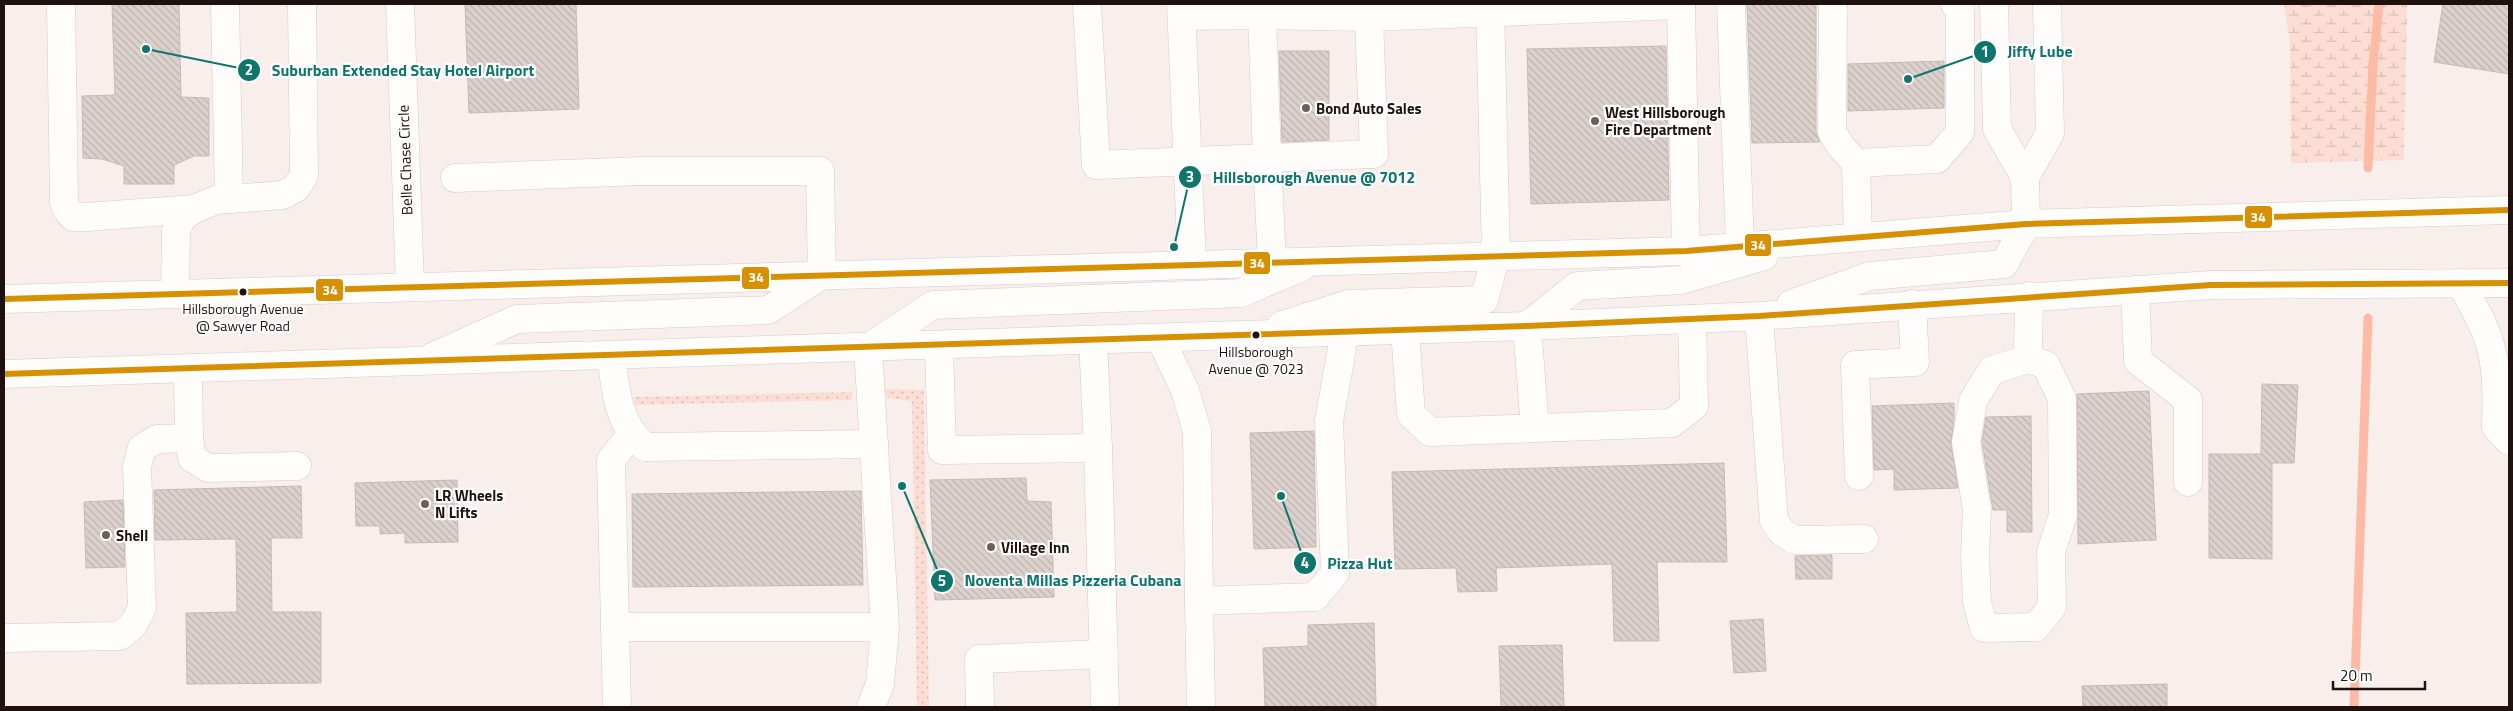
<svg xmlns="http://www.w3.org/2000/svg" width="2513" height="711" viewBox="0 0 2513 711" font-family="'Titillium Web',sans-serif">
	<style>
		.grass { fill: url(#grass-dots) }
		.wetland { fill: url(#wetland-marsh) }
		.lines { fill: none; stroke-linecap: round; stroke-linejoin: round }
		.stream { stroke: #fdbba5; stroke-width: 9 }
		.building { fill: url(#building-back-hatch); stroke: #c5bab7 }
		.minor-casing { stroke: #d5cac6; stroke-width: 29 }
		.major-casing { stroke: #d5cac6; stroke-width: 29 }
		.minor { stroke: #fefdfc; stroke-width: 28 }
		.major { stroke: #fefdfc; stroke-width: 28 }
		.bus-1-casing { stroke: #fefefe; stroke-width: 10 }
		.bus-1 { stroke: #d79002; stroke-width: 6 }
		.poi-dot { fill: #6b5f5c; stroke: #fefefe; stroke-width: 2 }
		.bus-dot { fill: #1f120e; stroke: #fefefe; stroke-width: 2 }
		.labels { text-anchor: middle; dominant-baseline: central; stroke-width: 4.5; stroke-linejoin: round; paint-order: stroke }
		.bus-label { font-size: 14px; fill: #1f120e; stroke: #fefefe }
		.poi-label { font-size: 15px; font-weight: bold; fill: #1f120e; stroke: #fefefe; text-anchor: start }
		.street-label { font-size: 15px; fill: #1f120e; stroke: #fefefe }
		.leader { fill: none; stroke: #0f766e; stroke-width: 2 }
		.callout-dot { fill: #0f766e; stroke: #fefefe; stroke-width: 2 }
		.mark-label { font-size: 15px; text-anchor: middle; font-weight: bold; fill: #fff }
		.callout-label { font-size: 16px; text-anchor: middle; font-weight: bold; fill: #0f766e; stroke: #fefefe; stroke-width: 4.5; stroke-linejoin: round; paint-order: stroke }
		.line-badge { stroke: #fefefe; stroke-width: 2 }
		.badge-label { font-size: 14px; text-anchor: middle; font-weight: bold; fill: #fff }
	</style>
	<defs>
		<pattern id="grass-dots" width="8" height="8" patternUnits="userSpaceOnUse" patternTransform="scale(1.25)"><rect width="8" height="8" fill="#fcddd3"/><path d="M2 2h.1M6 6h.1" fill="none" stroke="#d8bdb4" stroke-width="1.8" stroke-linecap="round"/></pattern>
		<pattern id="wetland-marsh" width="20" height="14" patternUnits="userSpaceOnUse" patternTransform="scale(1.25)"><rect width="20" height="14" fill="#fcddd3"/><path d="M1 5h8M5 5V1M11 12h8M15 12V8" fill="none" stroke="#d8bdb4"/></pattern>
		<pattern id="building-back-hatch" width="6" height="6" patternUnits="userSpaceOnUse" patternTransform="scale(1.25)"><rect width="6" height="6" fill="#dcd1cd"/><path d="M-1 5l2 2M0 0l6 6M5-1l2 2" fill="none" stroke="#bcb2af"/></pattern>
	</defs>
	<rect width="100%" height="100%" fill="#f8efec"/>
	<!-- grass -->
	<g class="grass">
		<polygon points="884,389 924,390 929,707 917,707 912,401 888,398"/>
		<polygon points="852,392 852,400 635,405 634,397"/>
	</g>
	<!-- wetland -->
	<polygon class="wetland" points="2284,4 2407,4 2404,160 2291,163 2290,44"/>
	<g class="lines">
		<!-- stream -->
		<g class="stream">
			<polyline points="2368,168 2373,64 2379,4"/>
			<polyline points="2354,707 2368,318"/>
		</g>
	</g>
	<!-- building -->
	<g class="building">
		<polygon points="112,4 179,4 181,97 209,98 209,156 194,156 174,165 174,184 124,184 124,166 102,159 83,158 82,96 115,95"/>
		<polygon points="465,4 576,4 579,109 469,113"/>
		<polygon points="1747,4 1816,4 1816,132 1820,142 1752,143"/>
		<polygon points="2443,4 2509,4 2509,74 2434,62"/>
		<polygon points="1666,46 1669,200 1531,204 1527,49"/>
		<polygon points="1279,51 1329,51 1329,140 1282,142"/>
		<polygon points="1944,61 1944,108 1848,111 1848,64"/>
		<polygon points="2262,384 2298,385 2294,463 2272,463 2272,559 2209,558 2209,454 2261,454"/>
		<polygon points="2149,391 2156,540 2078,544 2077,394"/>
		<polygon points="1954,403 1954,418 1951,444 1958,488 1894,490 1894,469 1874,470 1872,406"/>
		<polygon points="2031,416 2032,532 2007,532 2007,510 1993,510 1982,442 1986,417"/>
		<polygon points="1314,431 1316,547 1254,549 1250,433"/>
		<polygon points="1724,463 1727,562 1657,562 1659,641 1614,641 1612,564 1496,568 1497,591 1458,592 1456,568 1395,569 1392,472"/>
		<polygon points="1026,478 1027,501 1051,502 1054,597 935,600 930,480"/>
		<polygon points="457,480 458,542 405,543 405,533 380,534 380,526 356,526 355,483"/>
		<polygon points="301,486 302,538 271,538 272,612 321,612 321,683 187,684 186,613 237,612 236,539 155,540 154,490"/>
		<polygon points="861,491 863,585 633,587 632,494"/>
		<polygon points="123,500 125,567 86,568 84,502"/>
		<polygon points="1832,555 1832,579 1796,579 1795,556"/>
		<polygon points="1763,619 1766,671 1734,673 1730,621"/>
		<polygon points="1374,623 1376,707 1265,707 1263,648 1308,646 1308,625"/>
		<polygon points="1562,645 1564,707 1501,707 1499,646"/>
		<polygon points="2167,684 2167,707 2083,707 2082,686"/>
	</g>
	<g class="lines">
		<!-- minor casing -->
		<g class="minor-casing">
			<g id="minor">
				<polyline points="61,4 64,202 67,210 73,217 87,217 194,209"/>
				<polyline points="225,4 229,199"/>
				<polyline points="400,4 410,286"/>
				<polyline points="1087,4 1096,165 1267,158 1262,15 1369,17"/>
				<polyline points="1181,4 1192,264"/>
				<polyline points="1490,4 1496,256"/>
				<polyline points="1681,4 1686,251"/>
				<polyline points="1731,4 1740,246"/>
				<polyline points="1833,4 1832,132 1842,148 1856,163 1858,237"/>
				<polyline points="1994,4 1997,129 2025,177 2026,224"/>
				<polyline points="1182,16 1262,15"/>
				<polyline points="1856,163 1937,159 1960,132 1960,11 1955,4"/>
				<polyline points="2025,177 2050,133 2047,4"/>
				<polyline points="455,178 643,171 820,171 822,275"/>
				<polyline points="1272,262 1267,158 1374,154 1369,17 1681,5"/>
				<path d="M 2460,283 C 2495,340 2498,361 2496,427 L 2509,441"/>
				<polyline points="2135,290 2138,361 2188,400 2188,482"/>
				<polyline points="175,293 176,231 181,219 194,209 216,200 283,195 296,188 304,176 302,4"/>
				<polyline points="1759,316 1774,521 1782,532 1794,540 1864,539"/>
				<polyline points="1527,326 1535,428"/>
				<polyline points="1405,330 1411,414 1430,432 1672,423 1694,406 1692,319"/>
				<polyline points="1160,338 1185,390 1197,431 1199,601 1315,597 1335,573 1329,421 1345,332"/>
				<polyline points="1093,340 1098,448"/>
				<polyline points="939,345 942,450 1098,448 1105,707"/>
				<polyline points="868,348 885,627 880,684 871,707"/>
				<path d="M 611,356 C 616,391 617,423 645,447 L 874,444"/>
				<polygon points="2028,359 2046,365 2062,399 2063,515 2051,552 2052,607 2036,627 1984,628 1977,602 1975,555 1977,510 1966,442 1973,401 1992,370"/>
				<polyline points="2028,359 2029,296"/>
				<polyline points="188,369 189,438 192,458 208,468 297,466"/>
				<polyline points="1859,476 1855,365 1915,362 1912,304"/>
				<polyline points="1199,601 1201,707"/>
				<polyline points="615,627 885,627"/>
				<polyline points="4,638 120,636 133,625 142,608 137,466 142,448 157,439 189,438"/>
				<polyline points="617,707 611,460 631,435"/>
				<polyline points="980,707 979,659 1104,654"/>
			</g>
		</g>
		<!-- major casing -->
		<g class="major-casing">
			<g id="major">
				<polyline points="4,299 1686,251 2026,224 2509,210"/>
				<polyline points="1791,304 1870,276 2004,264 2026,224"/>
				<polyline points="1282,325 1348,304 1484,300 1496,256"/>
				<polyline points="1527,326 1577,286 1681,280 1764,256"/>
				<polyline points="868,348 933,305 1241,293 1302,267"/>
				<polyline points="432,357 517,319 768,310 822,275"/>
				<polyline points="4,374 1527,326 1759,316 2211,285 2509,283"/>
			</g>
		</g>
		<!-- minor -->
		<use href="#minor" class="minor"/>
		<!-- major -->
		<use href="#major" class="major"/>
		<!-- bus-1 casing -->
		<g class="bus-1-casing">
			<g id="bus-1">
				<polyline points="4,299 1686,251 2026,224 2509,210"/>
				<polyline points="4,374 1527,326 1759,316 2211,285 2509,283"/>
			</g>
		</g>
		<!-- bus-1 -->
		<use href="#bus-1" class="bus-1"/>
	</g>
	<!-- markers -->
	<g class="poi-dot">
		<circle cx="1306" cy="108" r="5"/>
		<circle cx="1595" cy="121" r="5"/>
		<circle cx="425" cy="504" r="5"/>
		<circle cx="106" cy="535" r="5"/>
		<circle cx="991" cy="547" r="5"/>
	</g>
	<g class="bus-dot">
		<circle cx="243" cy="292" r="4.5"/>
		<circle cx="1256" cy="335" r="4.5"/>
	</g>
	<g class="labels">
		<!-- bus labels -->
		<g class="bus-label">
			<text x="243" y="308">Hillsborough Avenue<tspan x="243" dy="17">@ Sawyer Road</tspan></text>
			<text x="1256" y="351">Hillsborough<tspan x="1256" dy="17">Avenue @ 7023</tspan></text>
		</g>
		<!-- poi labels -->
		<g class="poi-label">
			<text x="1316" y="108">Bond Auto Sales</text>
			<text x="1605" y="112">West Hillsborough<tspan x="1605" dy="17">Fire Department</tspan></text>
			<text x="435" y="495">LR Wheels<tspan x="435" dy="17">N Lifts</tspan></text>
			<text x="116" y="535">Shell</text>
			<text x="1001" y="547">Village Inn</text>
		</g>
		<!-- street labels -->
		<g class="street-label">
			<text transform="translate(405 160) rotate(-92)">Belle Chase Circle</text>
		</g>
	</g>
	<!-- callouts -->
	<path class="leader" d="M1908 79L1985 52M146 49L249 70M1174 247L1190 177M1281 496L1305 563M902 486L942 581"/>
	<g class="callout-dot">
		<circle cx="1908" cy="79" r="5"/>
		<circle cx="146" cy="49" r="5"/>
		<circle cx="1174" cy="247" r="5"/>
		<circle cx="1281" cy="496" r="5"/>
		<circle cx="902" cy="486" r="5"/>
		<circle cx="1985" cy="52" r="12"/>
		<circle cx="249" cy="70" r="12"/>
		<circle cx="1190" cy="177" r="12"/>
		<circle cx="1305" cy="563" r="12"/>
		<circle cx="942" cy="581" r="12"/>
	</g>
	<g class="mark-label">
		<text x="1985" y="57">1</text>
		<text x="249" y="75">2</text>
		<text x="1190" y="182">3</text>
		<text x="1305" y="568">4</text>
		<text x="942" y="586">5</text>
	</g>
	<g class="callout-label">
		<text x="2040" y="57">Jiffy Lube</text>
		<text x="403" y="76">Suburban Extended Stay Hotel Airport</text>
		<text x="1314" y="183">Hillsborough Avenue @ 7012</text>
		<text x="1360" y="569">Pizza Hut</text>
		<text x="1073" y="586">Noventa Millas Pizzeria Cubana</text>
	</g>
	<g class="line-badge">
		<rect x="2244" y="205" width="29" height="24" rx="5" fill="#d79002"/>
		<rect x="1744" y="233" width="28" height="24" rx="5" fill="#d79002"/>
		<rect x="1243" y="251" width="28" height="24" rx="5" fill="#d79002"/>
		<rect x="741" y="266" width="29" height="24" rx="5" fill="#d79002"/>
		<rect x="315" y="278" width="29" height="24" rx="5" fill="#d79002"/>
	</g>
	<g class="badge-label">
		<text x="2258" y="222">34</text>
		<text x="1758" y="250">34</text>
		<text x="1257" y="268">34</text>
		<text x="756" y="282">34</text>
		<text x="330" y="295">34</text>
	</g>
	<!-- border -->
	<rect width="2513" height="711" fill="none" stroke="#1f120e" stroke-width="10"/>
	<!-- scale -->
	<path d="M2333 681v8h92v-8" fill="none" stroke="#1f120e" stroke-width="2.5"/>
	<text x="2340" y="681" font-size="15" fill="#1f120e" stroke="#fefefe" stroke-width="4" paint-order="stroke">20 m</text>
</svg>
